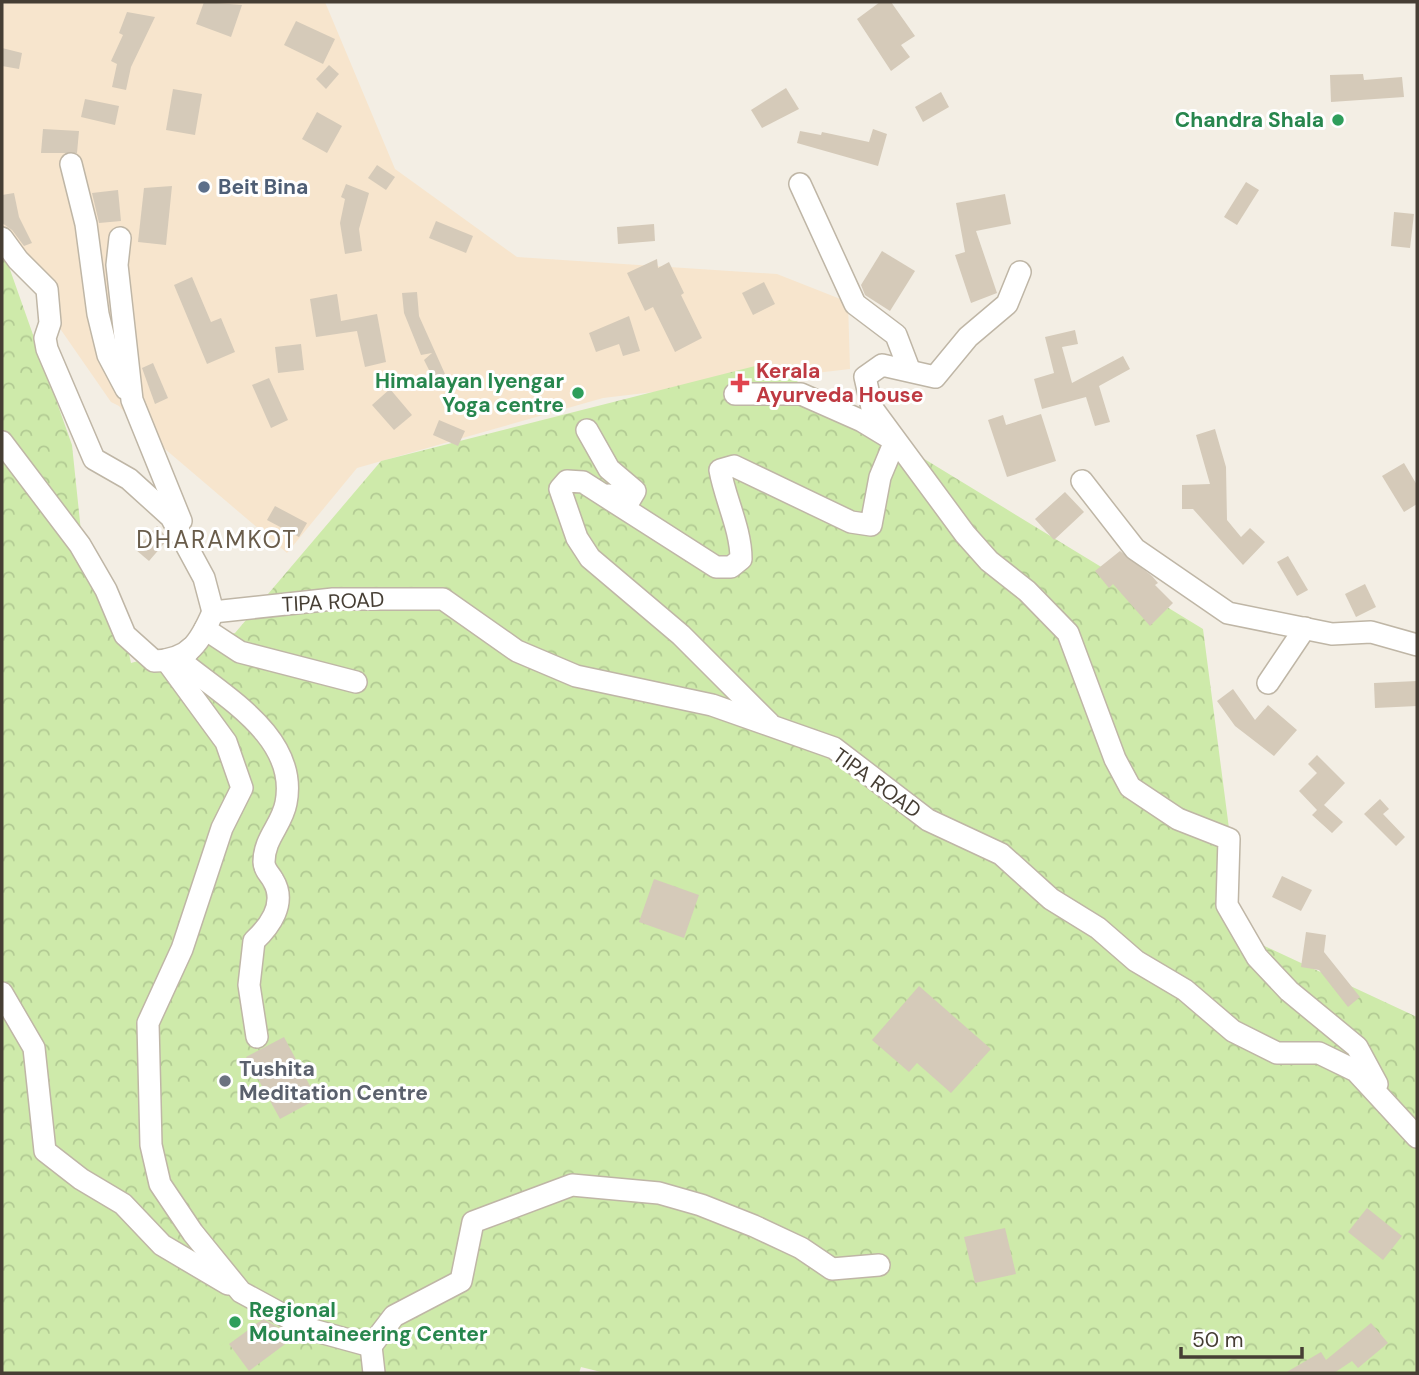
<svg xmlns="http://www.w3.org/2000/svg" width="1419" height="1375" viewBox="0 0 1419 1375" font-family="'DM Sans',sans-serif">
	<style>
		.commercial { fill: #f7e5cd }
		.forest { fill: url(#forest-crowns) }
		.pitch { fill: #ceeaaa }
		.building { fill: #d5cab9 }
		.lines { fill: none; stroke-linecap: round; stroke-linejoin: round }
		.minor-casing { stroke: #bfb6a6; stroke-width: 24 }
		.minor { stroke: #fff; stroke-width: 21 }
		.leisure-dot { fill: #2e9e5b; stroke: #fff; stroke-width: 2.5 }
		.service-dot { fill: #5c6f8a; stroke: #fff; stroke-width: 2.5 }
		.health-dot { fill: #e0444e; stroke: #fff; stroke-width: 2.5 }
		.worship-dot { fill: #6b7280; stroke: #fff; stroke-width: 2.5 }
		.labels { text-anchor: middle; dominant-baseline: central; stroke-width: 6; stroke-linejoin: round; paint-order: stroke }
		.leisure-label { font-size: 21px; font-weight: bold; fill: #27864d; stroke: #fff; text-anchor: end }
		.service-label { font-size: 21px; font-weight: bold; fill: #4e5e75; stroke: #fff; text-anchor: start }
		.health-label { font-size: 21px; font-weight: bold; fill: #be3a42; stroke: #fff; text-anchor: start }
		.street-label { font-size: 21px; fill: #463e34; stroke: #fff }
		.worship-label { font-size: 21px; font-weight: bold; fill: #5b616d; stroke: #fff; text-anchor: start }
		.quarter-label { font-size: 24px; letter-spacing: 2px; fill: #695c4a; stroke: #fff }
	</style>
	<defs>
		<pattern id="forest-crowns" width="20" height="18" patternUnits="userSpaceOnUse" patternTransform="scale(1.75)"><rect width="20" height="18" fill="#ceeaaa"/><path d="M2 6a3 3 0 1 1 6 0M12 15a3 3 0 1 1 6 0" fill="none" stroke="#b2ca93"/></pattern>
	</defs>
	<rect width="100%" height="100%" fill="#f3eee4"/>
	<!-- commercial -->
	<polygon class="commercial" points="2,2 325,2 395,169 517,257 777,274 848,302 850,369 603,398 357,468 287,553 131,420 119,406 111,402 2,245"/>
	<!-- forest -->
	<polygon class="forest" points="2,247 72,445 82,541 125,635 131,663 235,633 381,461 767,363 1203,629 1243,936 1417,1017 1417,1373 605,1373 581,1367 579,1373 2,1373"/>
	<!-- pitch -->
	<polygon class="pitch" points="214,1279 280,1298 221,1346"/>
	<!-- building -->
	<g class="building">
		<polygon points="204,2 242,5 231,37 196,24"/>
		<polygon points="880,2 891,2 915,36 901,45 910,57 891,71 857,19"/>
		<polygon points="127,12 155,17 131,67 126,90 112,87 117,64 111,61 123,35 119,33"/>
		<polygon points="296,21 335,39 323,64 284,45"/>
		<polygon points="2,48 22,53 19,69 2,66"/>
		<polygon points="329,65 339,74 326,89 316,79"/>
		<polygon points="1363,74 1364,80 1402,77 1404,97 1331,102 1330,75"/>
		<polygon points="786,88 799,109 762,128 751,110"/>
		<polygon points="173,89 202,94 195,135 166,130"/>
		<polygon points="941,92 949,107 923,122 915,107"/>
		<polygon points="85,99 119,106 115,125 81,117"/>
		<polygon points="317,112 342,126 327,153 302,139"/>
		<polygon points="43,129 79,131 77,153 41,153"/>
		<polygon points="873,129 887,134 878,166 797,143 800,131 821,135 822,132 869,142"/>
		<polygon points="377,165 395,177 386,190 368,178"/>
		<polygon points="1246,182 1259,190 1237,225 1224,217"/>
		<polygon points="346,184 369,193 359,229 362,251 345,254 340,223 345,199 341,197"/>
		<polygon points="172,186 166,245 138,242 144,188"/>
		<polygon points="118,190 121,221 99,223 92,193"/>
		<polygon points="14,193 19,217 32,243 24,246 12,230 2,223 2,195"/>
		<polygon points="1005,194 1011,224 976,231 997,293 971,303 955,255 965,252 956,203"/>
		<polygon points="1394,212 1414,214 1410,248 1391,246"/>
		<polygon points="436,221 473,236 466,253 429,238"/>
		<polygon points="654,224 655,241 618,244 617,227"/>
		<polygon points="882,251 915,271 890,311 865,295 861,285"/>
		<polygon points="657,259 658,268 669,262 684,293 681,295 702,338 675,352 653,307 645,311 627,273"/>
		<polygon points="192,277 211,322 221,318 235,352 207,364 174,285"/>
		<polygon points="764,282 775,304 753,315 742,293"/>
		<polygon points="417,292 419,316 445,374 434,380 424,360 432,353 421,355 404,313 402,293"/>
		<polygon points="337,294 341,321 377,314 386,362 365,367 357,331 316,337 310,299"/>
		<polygon points="629,316 640,351 623,356 619,344 596,352 589,333"/>
		<polygon points="1075,330 1078,344 1062,347 1072,383 1123,356 1130,369 1099,386 1110,422 1095,426 1086,397 1042,409 1034,379 1054,373 1045,337"/>
		<polygon points="301,344 304,370 278,373 275,347"/>
		<polygon points="153,363 168,398 155,404 142,368"/>
		<polygon points="269,378 288,420 271,428 252,385"/>
		<polygon points="390,389 412,415 394,430 372,405"/>
		<polygon points="1041,414 1056,461 1007,477 988,420 1003,415 1006,425"/>
		<polygon points="439,420 465,431 458,446 433,435"/>
		<polygon points="1215,429 1226,467 1227,520 1241,537 1250,528 1265,542 1243,565 1193,509 1182,509 1182,485 1210,484 1196,435"/>
		<polygon points="1404,463 1417,485 1417,504 1404,512 1382,476"/>
		<polygon points="1065,492 1084,512 1054,540 1035,519"/>
		<polygon points="275,506 307,523 299,537 267,520"/>
		<polygon points="157,526 168,539 149,561 136,550"/>
		<polygon points="1120,551 1152,576 1158,583 1155,585 1173,603 1150,626 1113,584 1109,588 1095,571"/>
		<polygon points="1288,556 1308,590 1297,596 1277,562"/>
		<polygon points="1365,584 1376,607 1356,617 1345,594"/>
		<polygon points="1417,681 1417,706 1375,708 1374,683"/>
		<polygon points="1233,689 1255,720 1268,705 1297,730 1274,756 1235,726 1217,701"/>
		<polygon points="1317,755 1345,783 1324,805 1343,822 1332,833 1312,815 1317,810 1299,791 1317,773 1308,764"/>
		<polygon points="1380,799 1389,809 1383,814 1405,837 1396,846 1364,814"/>
		<polygon points="1282,876 1312,890 1301,911 1272,897"/>
		<polygon points="654,879 699,895 684,938 639,922"/>
		<polygon points="1306,932 1326,935 1324,952 1360,997 1348,1007 1319,970 1301,967"/>
		<polygon points="919,986 991,1049 951,1093 917,1063 909,1072 872,1040"/>
		<polygon points="284,1037 317,1099 280,1119 246,1057"/>
		<polygon points="1367,1208 1402,1236 1383,1260 1348,1232"/>
		<polygon points="1005,1228 1016,1274 975,1283 964,1237"/>
		<polygon points="263,1319 287,1332 292,1339 249,1371 229,1344"/>
		<polygon points="1371,1323 1388,1343 1358,1368 1352,1361 1334,1373 1285,1373 1321,1352 1326,1360"/>
	</g>
	<g class="lines">
		<!-- minor casing -->
		<g class="minor-casing">
			<g id="minor">
				<polyline points="71,164 86,224 98,314 108,355 126,389"/>
				<polyline points="800,184 855,304 896,335 909,369"/>
				<polyline points="2,238 18,260 47,289 50,323 45,338 47,349 94,459 129,479 171,517 204,578 213,612"/>
				<polyline points="120,238 117,265 132,400 181,521"/>
				<polyline points="1020,272 1007,304 968,337 935,377 882,365 865,377 872,408 965,534 989,561 1027,591 1068,633 1115,759 1130,787 1178,819 1229,839 1227,905 1257,957 1289,991 1357,1047 1377,1084"/>
				<path d="M 735,394 L 801,394 L 862,421 L 895,441 L 880,477 L 871,525 L 851,522 L 734,466 L 720,470 C 725,499 741,529 741,559 L 731,567 L 716,567 L 583,482 L 567,481 L 560,489 L 577,538 L 590,558 L 681,635 L 769,723"/>
				<polyline points="587,430 609,469 635,491 629,501 609,495"/>
				<path d="M 2,442 L 80,545 L 106,590 L 125,635 L 154,661 C 190,660 200,642 213,612"/>
				<polyline points="1082,481 1135,549 1228,613 1332,634 1371,632 1417,645"/>
				<polyline points="213,612 333,599 443,599 517,651 576,676 712,705 834,748 928,820 1001,854 1051,899 1098,928 1136,961 1185,990 1233,1031 1277,1053 1319,1053 1356,1071 1417,1137"/>
				<polyline points="205,629 240,652 356,682"/>
				<path d="M 190,649 L 181,661 C 223,696 299,737 286,803 C 282,825 264,838 264,862 C 264,870 270,874 273,880 C 287,903 270,926 254,941 L 249,985 L 257,1037"/>
				<polyline points="166,660 226,742 242,788 222,828 182,949 148,1023 151,1145 160,1184 193,1233 241,1292 309,1329 371,1346"/>
				<polyline points="1268,683 1305,628"/>
				<polyline points="2,993 34,1048 45,1151 81,1179 123,1204 162,1245 228,1284"/>
				<polyline points="371,1346 394,1316 461,1281 473,1222 572,1185 659,1193 701,1205 754,1226 801,1248 832,1269 879,1265"/>
				<polyline points="371,1346 374,1373"/>
			</g>
		</g>
		<!-- minor -->
		<use href="#minor" class="minor"/>
	</g>
	<!-- markers -->
	<g class="leisure-dot">
		<circle cx="1338" cy="120" r="7"/>
		<circle cx="578" cy="393" r="7"/>
		<circle cx="235" cy="1322" r="7"/>
	</g>
	<circle class="service-dot" cx="204" cy="187" r="7"/>
	<path class="health-dot" d="M736.5 372.5h7v7h7v7h-7v7h-7v-7h-7v-7h7z"/>
	<circle class="worship-dot" cx="225" cy="1081" r="7"/>
	<g class="labels">
		<!-- leisure labels -->
		<g class="leisure-label">
			<text x="1324" y="120">Chandra Shala</text>
			<text x="564" y="381">Himalayan Iyengar<tspan x="564" dy="24">Yoga centre</tspan></text>
			<text x="249" y="1310" text-anchor="start">Regional<tspan x="249" dy="24">Mountaineering Center</tspan></text>
		</g>
		<!-- service labels -->
		<g class="service-label">
			<text x="218" y="187">Beit Bina</text>
		</g>
		<!-- health labels -->
		<g class="health-label">
			<text x="756" y="371">Kerala<tspan x="756" dy="24">Ayurveda House</tspan></text>
		</g>
		<!-- street labels -->
		<g class="street-label">
			<text transform="translate(333 602) rotate(-3)">TIPA ROAD</text>
			<text transform="translate(877 783) rotate(36)">TIPA ROAD</text>
		</g>
		<!-- worship labels -->
		<g class="worship-label">
			<text x="239" y="1069">Tushita<tspan x="239" dy="24">Meditation Centre</tspan></text>
		</g>
		<!-- quarter labels -->
		<g class="quarter-label">
			<text x="217" y="539">DHARAMKOT</text>
		</g>
	</g>
	<!-- border -->
	<rect width="1419" height="1375" fill="none" stroke="#463e34" stroke-width="7"/>
	<!-- scale -->
	<path d="M1181 1347v10h121v-10" fill="none" stroke="#463e34" stroke-width="3.5"/>
	<text x="1192" y="1347" font-size="21" fill="#463e34" stroke="#ffffff" stroke-width="5" paint-order="stroke">50 m</text>
</svg>
